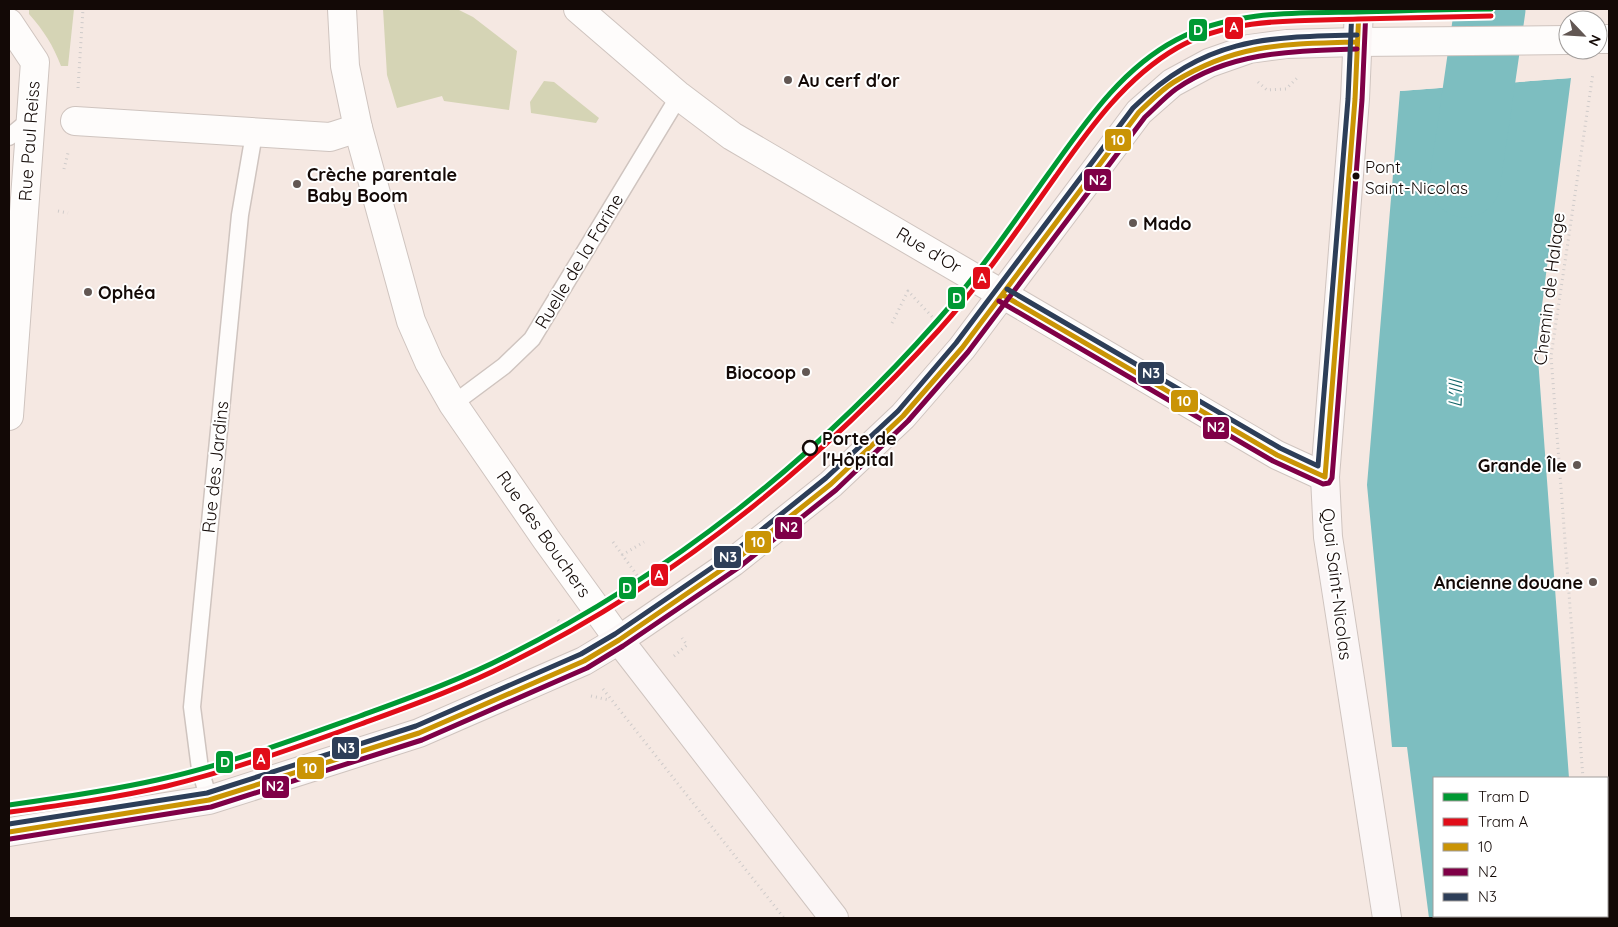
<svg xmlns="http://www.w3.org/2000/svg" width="1618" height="927" viewBox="0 0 1618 927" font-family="Quicksand,sans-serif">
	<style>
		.green { fill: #d5d4b5 }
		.water { fill: #7dbec0 }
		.pier { fill: #f5e8e2 }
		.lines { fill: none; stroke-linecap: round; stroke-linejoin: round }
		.river { stroke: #7dbec0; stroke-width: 71 }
		.lane-casing { stroke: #cfc4bf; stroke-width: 19 }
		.street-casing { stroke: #cfc4bf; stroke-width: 30 }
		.secondary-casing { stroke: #cfc4bf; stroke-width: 30 }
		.path { stroke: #cfcbca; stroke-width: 3; stroke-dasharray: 1 4; stroke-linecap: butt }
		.lane { stroke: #fefcfb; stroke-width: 16 }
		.street { stroke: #fefcfb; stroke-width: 28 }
		.secondary { stroke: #fbf6f6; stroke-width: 28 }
		.street-bridge-casing { stroke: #cfc4bf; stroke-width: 30; stroke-linecap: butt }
		.street-bridge { stroke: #fefcfb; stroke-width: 28 }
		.bus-1-casing { stroke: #fff; stroke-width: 9 }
		.bus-2-casing { stroke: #fff; stroke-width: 9 }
		.bus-3-casing { stroke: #fff; stroke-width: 9 }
		.bus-1 { stroke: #ca9405; stroke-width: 5 }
		.bus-2 { stroke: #7f0047; stroke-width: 5 }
		.bus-3 { stroke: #2d3e58; stroke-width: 5 }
		.tram-1-casing { stroke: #fff; stroke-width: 9 }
		.tram-2-casing { stroke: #fff; stroke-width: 9 }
		.tram-1 { stroke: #093; stroke-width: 5 }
		.tram-2 { stroke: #e10d19; stroke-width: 5 }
		.poi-dot { fill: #625753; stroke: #fff; stroke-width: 2 }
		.bus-dot { fill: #130906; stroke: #fff; stroke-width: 2 }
		.stop-dot { fill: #fff; stroke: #130906; stroke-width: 2.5 }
		.labels { text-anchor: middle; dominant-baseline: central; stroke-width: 4; stroke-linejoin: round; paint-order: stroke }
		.bus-label { font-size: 17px; fill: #130906; stroke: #fff; text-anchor: start }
		.poi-label { font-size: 18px; font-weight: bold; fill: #130906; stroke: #fff; text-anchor: start }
		.street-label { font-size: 18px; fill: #130906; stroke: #fff }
		.stop-label { font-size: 18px; font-weight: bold; fill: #130906; stroke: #fff; text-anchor: start }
		.water-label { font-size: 19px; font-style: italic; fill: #126467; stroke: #fff }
		.line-badge { stroke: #fff; stroke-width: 2 }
		.badge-label { font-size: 14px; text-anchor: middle; font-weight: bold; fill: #fff }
	</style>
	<rect width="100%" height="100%" fill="#f5e8e2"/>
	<!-- green -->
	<g class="green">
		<path d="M 29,9 L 74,9 L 68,66 L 61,66 C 53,45 44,31 29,14 Z"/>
		<polygon points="383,9 457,9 473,17 517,51 509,110 444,101 442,96 397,108 387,75"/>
		<polygon points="544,81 554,82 599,118 596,123 531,113 530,102"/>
	</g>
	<!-- water -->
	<polygon class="water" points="1571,78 1537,345 1569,778 1434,778 1434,916 1583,916 1583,918 1429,918 1407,747 1392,747 1367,485 1400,91"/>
	<!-- pier -->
	<polygon class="pier" points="1571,76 1571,78 1400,91 1401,88"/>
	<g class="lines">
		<!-- river -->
		<polyline class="river" points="1465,182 1490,9"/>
		<!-- lane casing -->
		<g class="lane-casing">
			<g id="lane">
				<polyline points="9,137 31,119"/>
				<polyline points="453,404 504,366 532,339 679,96"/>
				<polyline points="209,800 200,769 192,707 240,215 254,134"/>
			</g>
		</g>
		<!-- street casing -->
		<g class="street-casing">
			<g id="street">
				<polyline points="342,9 345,66 358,128 411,321 429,362 453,404 546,539 619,640"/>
				<polyline points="578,9 679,96 732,136 1277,455 1325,477"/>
				<polyline points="9,23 35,62 9,416"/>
				<polyline points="1357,42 1568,40"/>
				<polyline points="75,121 330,137 358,128"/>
			</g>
		</g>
		<!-- secondary casing -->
		<g class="secondary-casing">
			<g id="secondary">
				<polyline points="1359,9 1355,99 1325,477 1328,537 1387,918"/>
				<polyline points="619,640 834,918"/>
				<polyline points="9,832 209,800 419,733 584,661 619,640 733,562 831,484 903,416 962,348 1139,112 1172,83 1209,63 1249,49 1287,44 1357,42"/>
			</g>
		</g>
		<!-- path -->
		<g class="path">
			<polyline points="1258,82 1267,90 1286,89 1297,78"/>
			<polyline points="78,88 83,9"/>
			<polyline points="64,169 68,153"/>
			<polyline points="58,211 68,213"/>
			<polyline points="892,323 908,291 937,322"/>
			<polyline points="613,542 642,582"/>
			<polyline points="622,555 644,542"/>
			<polyline points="558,620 566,631"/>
			<polyline points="674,656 687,645 682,638"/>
			<polyline points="603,689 784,918"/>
			<polyline points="591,696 609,700"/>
			<polyline points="1583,778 1551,356 1593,73"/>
			<polyline points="1592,916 1592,918"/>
		</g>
		<!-- lane -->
		<use href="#lane" class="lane"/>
		<!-- street -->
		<use href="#street" class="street"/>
		<!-- secondary -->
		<use href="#secondary" class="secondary"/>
		<!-- street-bridge casing -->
		<g class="street-bridge-casing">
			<polyline id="street-bridge" points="1598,39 1609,39"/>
		</g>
		<!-- street-bridge -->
		<use href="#street-bridge" class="street-bridge"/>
		<!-- bus-1 casing -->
		<g class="bus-1-casing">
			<g id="bus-1">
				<polyline points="1003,295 1277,455 1325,477 1355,99 1359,9"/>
				<path d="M 9,832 L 209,800 L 419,733 L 584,661 L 619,640 L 733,562 L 831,484 L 903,416 L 962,348 L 1139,112 C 1150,102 1161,90 1174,82 C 1237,43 1286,44 1357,42"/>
			</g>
		</g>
		<!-- bus-2 casing -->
		<g class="bus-2-casing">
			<g id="bus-2">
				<polyline points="999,301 1273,461 1323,484 1329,483 1332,478 1362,100 1366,9"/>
				<path d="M 10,839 L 211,807 L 422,740 L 587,668 L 623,646 L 738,568 L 836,490 L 908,421 L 968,352 L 1145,117 C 1155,108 1165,97 1176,89 C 1231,51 1294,51 1357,49"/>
			</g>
		</g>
		<!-- bus-3 casing -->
		<g class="bus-3-casing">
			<g id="bus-3">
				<polyline points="1007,289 1280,448 1318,466 1348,99 1352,9"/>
				<path d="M 9,824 L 207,793 L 416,726 L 581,654 L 615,634 L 729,556 L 826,478 L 898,411 L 956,343 L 1133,108 C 1205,38 1262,37 1357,35"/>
			</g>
		</g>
		<!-- bus-1 -->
		<use href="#bus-1" class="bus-1"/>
		<!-- bus-2 -->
		<use href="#bus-2" class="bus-2"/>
		<!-- bus-3 -->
		<use href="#bus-3" class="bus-3"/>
		<!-- tram-1 casing -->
		<g class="tram-1-casing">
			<path id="tram-1" d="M 9,805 C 59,798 108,791 157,780 C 226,765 293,740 360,716 C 409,698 460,680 507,656 C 671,574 816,458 937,321 C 978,275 1013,223 1049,173 C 1085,123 1121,69 1176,40 C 1232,10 1298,13 1358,12 C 1403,11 1447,9 1491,9"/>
		</g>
		<!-- tram-2 casing -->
		<g class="tram-2-casing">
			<path id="tram-2" d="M 10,812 C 63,805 115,798 167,786 C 233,770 297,747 361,724 C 410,706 461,688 508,664 C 672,583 816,466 939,330 C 982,282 1019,228 1056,176 C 1090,128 1125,78 1177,48 C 1231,17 1298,21 1358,19 C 1403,18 1447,17 1491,16"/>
		</g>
		<!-- tram-1 -->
		<use href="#tram-1" class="tram-1"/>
		<!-- tram-2 -->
		<use href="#tram-2" class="tram-2"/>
	</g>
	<!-- markers -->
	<g class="poi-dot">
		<circle cx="788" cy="80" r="5"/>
		<circle cx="297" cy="184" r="5"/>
		<circle cx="1133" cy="223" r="5"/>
		<circle cx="88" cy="292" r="5"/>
		<circle cx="806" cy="372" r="5"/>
		<circle cx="1577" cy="465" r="5"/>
		<circle cx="1593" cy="582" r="5"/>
	</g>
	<circle class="bus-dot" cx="1356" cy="176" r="4.5"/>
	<circle class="stop-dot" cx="810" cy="448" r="7"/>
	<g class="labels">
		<!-- bus labels -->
		<g class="bus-label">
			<text x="1365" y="166">Pont<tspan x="1365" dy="21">Saint-Nicolas</tspan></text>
		</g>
		<!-- poi labels -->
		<g class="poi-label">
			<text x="798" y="80">Au cerf d'or</text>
			<text x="307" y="174">Crèche parentale<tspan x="307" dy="21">Baby Boom</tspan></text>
			<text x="1143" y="223">Mado</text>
			<text x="98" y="292">Ophéa</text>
			<text x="796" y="372" text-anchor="end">Biocoop</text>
			<text x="1567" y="465" text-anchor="end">Grande Île</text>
			<text x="1583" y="582" text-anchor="end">Ancienne douane</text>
		</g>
		<!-- street labels -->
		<g class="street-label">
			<text transform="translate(29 141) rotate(-86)">Rue Paul Reiss</text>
			<text transform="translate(929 250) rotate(31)">Rue d'Or</text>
			<text transform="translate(579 261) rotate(-59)">Ruelle de la Farine</text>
			<text transform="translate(1549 289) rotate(-83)">Chemin de Halage</text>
			<text transform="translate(215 467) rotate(-84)">Rue des Jardins</text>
			<text transform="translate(544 534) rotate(55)">Rue des Bouchers</text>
			<text transform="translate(1337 584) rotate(83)">Quai Saint-Nicolas</text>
		</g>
		<!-- stop labels -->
		<g class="stop-label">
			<text x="822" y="438">Porte de<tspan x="822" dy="21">l'Hôpital</tspan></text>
		</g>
		<!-- water labels -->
		<g class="water-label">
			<text transform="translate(1455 394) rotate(-88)">L'Ill</text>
		</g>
	</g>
	<g class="line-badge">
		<rect x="1224" y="16" width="20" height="24" rx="5" fill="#e10d19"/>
		<rect x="1188" y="18" width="20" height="24" rx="5" fill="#093"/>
		<rect x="1104" y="128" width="28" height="24" rx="5" fill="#ca9405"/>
		<rect x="1083" y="168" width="29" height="24" rx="5" fill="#7f0047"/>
		<rect x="972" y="266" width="19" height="24" rx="5" fill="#e10d19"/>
		<rect x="947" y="286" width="19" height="24" rx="5" fill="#093"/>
		<rect x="1137" y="361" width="28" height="24" rx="5" fill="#2d3e58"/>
		<rect x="1170" y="389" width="29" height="24" rx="5" fill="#ca9405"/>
		<rect x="1202" y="416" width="28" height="24" rx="5" fill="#7f0047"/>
		<rect x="774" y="516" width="29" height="24" rx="5" fill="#7f0047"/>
		<rect x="744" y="530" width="28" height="24" rx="5" fill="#ca9405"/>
		<rect x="713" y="545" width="29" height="24" rx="5" fill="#2d3e58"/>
		<rect x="650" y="563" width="19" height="24" rx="5" fill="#e10d19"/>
		<rect x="618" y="576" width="19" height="24" rx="5" fill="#093"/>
		<rect x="331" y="736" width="29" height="24" rx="5" fill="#2d3e58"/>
		<rect x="252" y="747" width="19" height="24" rx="5" fill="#e10d19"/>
		<rect x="215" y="750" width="19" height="24" rx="5" fill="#093"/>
		<rect x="296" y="756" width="29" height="24" rx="5" fill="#ca9405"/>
		<rect x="261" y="775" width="29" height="24" rx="5" fill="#7f0047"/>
	</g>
	<g class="badge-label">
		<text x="1234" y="32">A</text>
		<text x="1198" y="35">D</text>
		<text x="1118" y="145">10</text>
		<text x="1098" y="185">N2</text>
		<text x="982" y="283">A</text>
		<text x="957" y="303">D</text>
		<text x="1151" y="378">N3</text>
		<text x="1184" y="406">10</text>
		<text x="1216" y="432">N2</text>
		<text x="789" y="532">N2</text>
		<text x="758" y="547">10</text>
		<text x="728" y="562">N3</text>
		<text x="659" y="580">A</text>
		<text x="627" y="593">D</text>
		<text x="346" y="753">N3</text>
		<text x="261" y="764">A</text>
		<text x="225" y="767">D</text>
		<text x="310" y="773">10</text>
		<text x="275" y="791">N2</text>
	</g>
	<!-- border -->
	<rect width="1618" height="927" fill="none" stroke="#130906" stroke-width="20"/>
	<!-- legend -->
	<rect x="1433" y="777" width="175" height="140" fill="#ffffff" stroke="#a19d9b"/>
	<rect x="1443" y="793" width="25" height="8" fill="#009933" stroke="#a19d9b"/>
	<text x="1478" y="802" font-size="15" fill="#130906">Tram D</text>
	<rect x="1443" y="818" width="25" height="8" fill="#e10d19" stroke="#a19d9b"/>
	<text x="1478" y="827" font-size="15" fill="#130906">Tram A</text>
	<rect x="1443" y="843" width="25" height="8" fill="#ca9405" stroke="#a19d9b"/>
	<text x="1478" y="852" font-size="15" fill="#130906">10</text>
	<rect x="1443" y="868" width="25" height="8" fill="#7f0047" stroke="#a19d9b"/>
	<text x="1478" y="877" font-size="15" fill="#130906">N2</text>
	<rect x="1443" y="893" width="25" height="8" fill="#2d3e58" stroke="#a19d9b"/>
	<text x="1478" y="902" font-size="15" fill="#130906">N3</text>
	<!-- north arrow -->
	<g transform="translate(1583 35) rotate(115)"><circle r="24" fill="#ffffff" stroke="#a19d9b"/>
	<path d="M0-4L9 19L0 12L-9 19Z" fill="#625753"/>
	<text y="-8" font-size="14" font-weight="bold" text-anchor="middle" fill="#130906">N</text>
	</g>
</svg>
